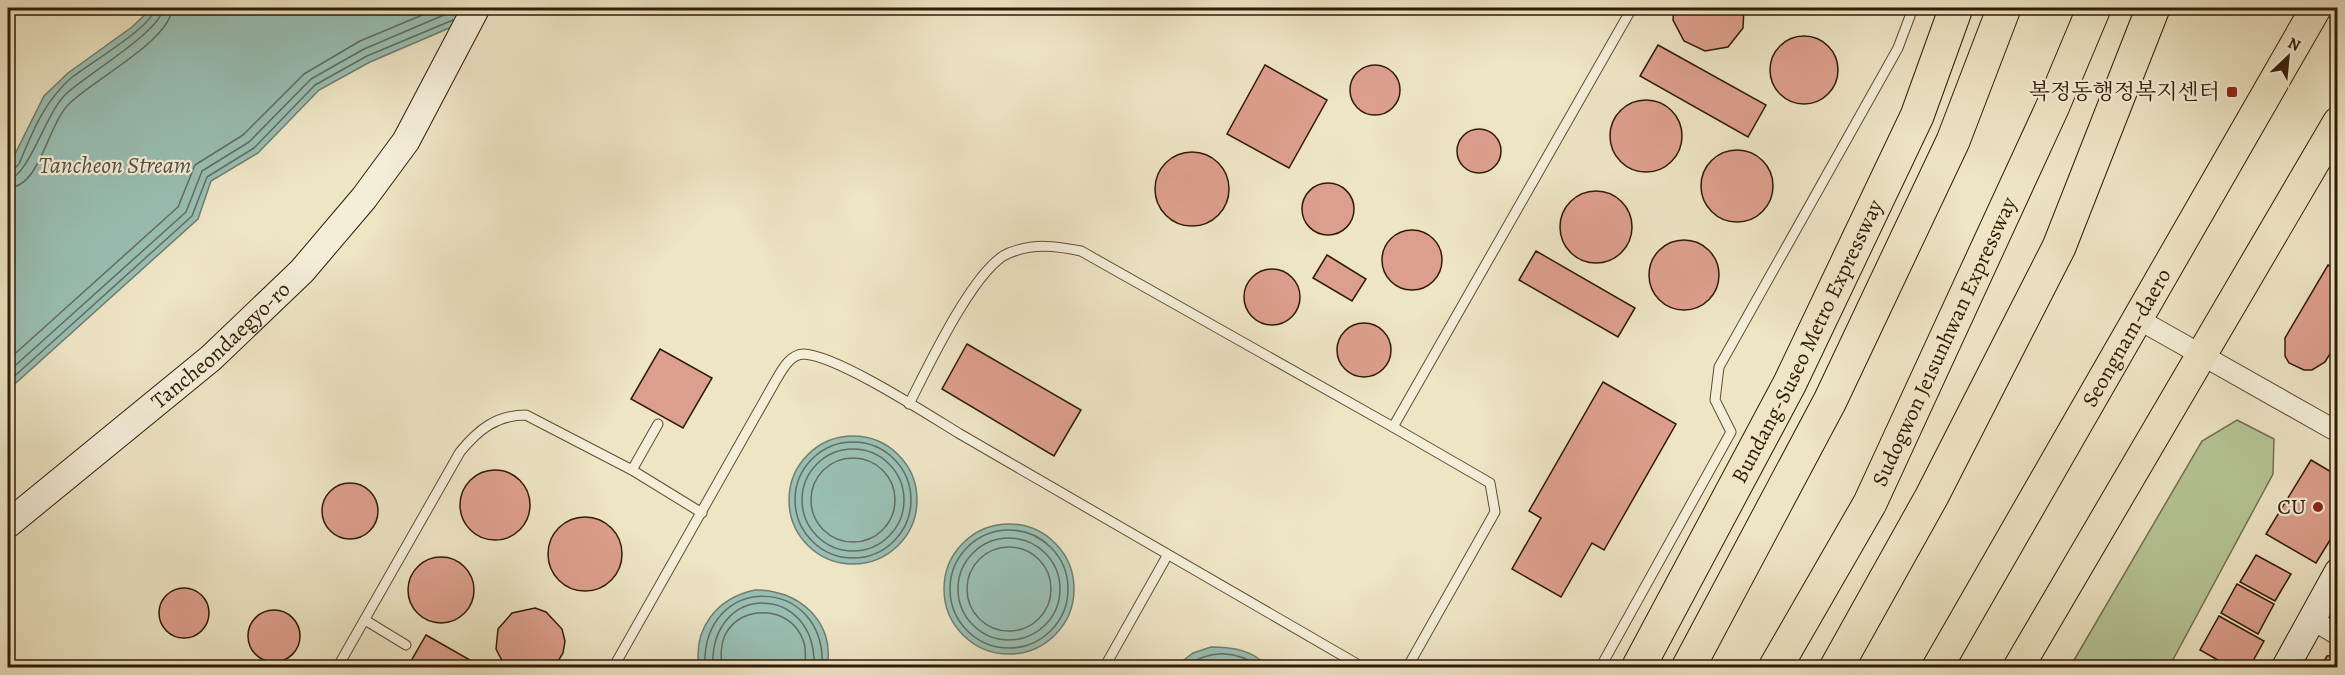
<svg xmlns="http://www.w3.org/2000/svg" width="2345" height="675" viewBox="0 0 2345 675" font-family="Alegreya,'Noto Serif KR',serif">
	<style>
		.green { fill: #b6c596; stroke: #73704e; stroke-width: 1.5 }
		.water { fill: #99bfb4; stroke: #6f7d6f; stroke-width: 1.5 }
		.lines { fill: none; stroke-linecap: round; stroke-linejoin: round }
		.shore { stroke: #646d5e; stroke-width: 1.5 }
		.building { fill: #dd9f8d; stroke: #301b07; stroke-width: 1.5 }
		.lane-casing { stroke: #604e36; stroke-width: 11 }
		.street-casing { stroke: #604e36; stroke-width: 22 }
		.secondary-casing { stroke: #301b07; stroke-width: 29 }
		.primary-casing { stroke: #301b07; stroke-width: 32 }
		.highway-casing { stroke: #301b07; stroke-width: 35 }
		.lane { stroke: #f4eed9; stroke-width: 9 }
		.street { stroke: #f4eed9; stroke-width: 20 }
		.secondary { stroke: #f4eed9; stroke-width: 27 }
		.primary { stroke: #eee5c5; stroke-width: 30 }
		.highway { stroke: #eee5c5; stroke-width: 33 }
		.poi-dot { fill: #8f2418; stroke: #f4eed9; stroke-width: 2 }
		.labels { text-anchor: middle; dominant-baseline: central; stroke-width: 4.5; stroke-linejoin: round; paint-order: stroke }
		.poi-label { font-size: 22px; fill: #301b07; stroke: #f4eed9; text-anchor: end }
		.street-label { font-size: 22px; fill: #301b07; stroke: #f4eed9 }
		.water-label { font-size: 24px; font-style: italic; fill: #555444; stroke: #f4eed9 }
	</style>
	<rect width="100%" height="100%" fill="#eee5c5"/>
	<filter id="stains"><feTurbulence type="fractalNoise" baseFrequency=".00333" numOctaves="4"/><feColorMatrix values="0 0 0 0 .2 0 0 0 0 .09 0 0 0 0 .02 0 0 0 .5 -.17"/></filter>
	<radialGradient id="worn" r=".72"><stop offset=".6" stop-color="#630" stop-opacity="0"/><stop offset="1" stop-color="#630" stop-opacity=".3"/></radialGradient>
	<!-- green -->
	<polygon class="green" points="2237,420 2274,439 2273,474 2169,667 2070,667 2202,441"/>
	<!-- water -->
	<g class="water">
		<polygon points="152,8 496,8 370,62 319,90 258,153 211,181 198,219 8,390 8,168 44,96 68,73 132,27"/>
		<circle cx="853" cy="500" r="64"/>
		<circle cx="1009" cy="589" r="65"/>
		<path d="M 755,590 C 798,589 836,622 827,667 L 699,667 C 693,628 717,598 755,590 Z"/>
		<path d="M 1211,647 C 1233,647 1253,650 1268,667 L 1175,667 L 1193,653 Z"/>
	</g>
	<g class="lines">
		<!-- shore -->
		<g class="shore">
			<path d="M 8,171 L 13,170 L 19,164 C 33,131 44,102 71,78 C 88,64 153,27 155,8"/>
			<path d="M 8,179 C 28,178 46,113 65,95 C 84,76 162,31 163,8"/>
			<path d="M 8,188 C 41,187 47,124 70,103 C 93,80 171,40 172,8"/>
			<polyline points="8,360 178,207 195,165 243,135 304,74 360,41 439,8"/>
			<polyline points="8,372 186,212 202,171 249,142 311,79 364,49 458,9"/>
			<polyline points="8,382 192,216 207,177 254,148 315,85 367,56 453,20"/>
			<circle cx="853" cy="500" r="58"/>
			<circle cx="853" cy="500" r="51"/>
			<circle cx="853" cy="500" r="42"/>
			<circle cx="1009" cy="589" r="59"/>
			<circle cx="1009" cy="589" r="51"/>
			<circle cx="1009" cy="589" r="42"/>
			<path d="M 705,668 C 700,571 828,574 822,668"/>
			<path d="M 713,668 C 708,581 818,582 814,668"/>
			<path d="M 722,668 C 721,656 720,646 725,635 C 741,603 791,606 803,640 C 807,649 805,658 805,668"/>
			<path d="M 1183,668 C 1208,650 1235,648 1260,668"/>
		</g>
	</g>
	<!-- building -->
	<g class="building">
		<polygon points="1674,8 1744,8 1743,28 1728,47 1705,51 1684,41 1673,20"/>
		<polygon points="1832,8 1874,8 1851,14"/>
		<circle cx="1804" cy="70" r="34"/>
		<polygon points="1658,45 1766,105 1748,137 1640,76"/>
		<circle cx="1375" cy="90" r="25"/>
		<polygon points="1265,65 1327,100 1289,168 1227,134"/>
		<circle cx="1646" cy="136" r="36"/>
		<circle cx="1479" cy="151" r="22"/>
		<circle cx="1737" cy="186" r="36"/>
		<circle cx="1192" cy="189" r="37"/>
		<circle cx="1328" cy="209" r="26"/>
		<circle cx="1596" cy="227" r="36"/>
		<circle cx="1412" cy="260" r="30"/>
		<circle cx="1684" cy="275" r="35"/>
		<polygon points="1536,251 1635,308 1618,337 1519,280"/>
		<polygon points="1327,255 1366,279 1352,301 1313,278"/>
		<polygon points="2328,265 2338,271 2338,341 2325,362 2312,370 2304,370 2289,363 2285,356 2285,338"/>
		<circle cx="1272" cy="297" r="28"/>
		<circle cx="1364" cy="350" r="27"/>
		<polygon points="967,344 1081,410 1054,456 942,389"/>
		<polygon points="660,349 712,378 683,428 631,399"/>
		<polygon points="1603,382 1676,424 1604,550 1592,543 1561,597 1512,569 1541,518 1529,511"/>
		<polygon points="2311,460 2338,476 2338,527 2316,563 2266,534"/>
		<circle cx="495" cy="505" r="35"/>
		<circle cx="350" cy="511" r="28"/>
		<circle cx="585" cy="554" r="37"/>
		<polygon points="2256,555 2291,574 2275,601 2240,582"/>
		<circle cx="441" cy="590" r="33"/>
		<polygon points="2237,584 2274,604 2258,634 2221,613"/>
		<circle cx="184" cy="613" r="25"/>
		<polygon points="535,608 546,612 562,629 565,641 563,653 554,668 506,668 496,649 498,629 512,613"/>
		<circle cx="274" cy="636" r="26"/>
		<polygon points="2219,616 2264,641 2249,668 2232,668 2200,650"/>
		<polygon points="426,635 484,668 407,668"/>
		<polygon points="2338,655 2338,668 2320,668 2327,656"/>
	</g>
	<g class="lines">
		<!-- lane casing -->
		<g class="lane-casing">
			<g id="lane">
				<path d="M 909,404 C 927,369 975,266 1009,253 C 1034,243 1056,246 1081,251 L 1393,427"/>
				<polyline points="632,470 658,424"/>
				<polyline points="365,620 406,645"/>
				<path d="M 337,668 L 460,452 C 478,430 496,415 526,415 L 632,470 L 702,513"/>
				<path d="M 613,668 L 776,380 C 782,370 790,354 804,354 C 838,356 927,414 960,434 C 1095,512 1229,591 1364,668"/>
				<polyline points="1104,668 1167,556"/>
				<polyline points="1407,668 1495,512 1490,483 1393,427 1632,8"/>
				<polyline points="1600,668 1731,432 1715,400 1719,367 1898,48 1913,8"/>
			</g>
		</g>
		<!-- street casing -->
		<g class="street-casing">
			<g id="street">
				<polyline points="2138,319 2338,432"/>
				<polyline points="2311,619 2338,635"/>
			</g>
		</g>
		<!-- secondary casing -->
		<g class="secondary-casing">
			<g id="secondary">
				<path id="s1" d="M 8,524 L 211,358 L 302,271 L 364,198 L 406,141 L 476,8"/>
				<polyline points="2285,668 2338,572"/>
			</g>
		</g>
		<!-- primary casing -->
		<g class="primary-casing">
			<g id="primary">
				<path id="s2" d="M 1937,668 L 2316,8"/>
				<polyline points="2018,668 2338,122"/>
			</g>
		</g>
		<!-- highway casing -->
		<g class="highway-casing">
			<g id="highway">
				<path id="s3" d="M 1638,668 L 1790,383 L 1917,116 L 1956,8"/>
				<polyline points="1688,668 1830,401 1953,141 2004,8"/>
				<path id="s4" d="M 1775,668 L 1870,503 L 2052,108 L 2094,8"/>
				<polyline points="1836,668 1932,496 2059,247 2153,8"/>
			</g>
		</g>
		<!-- lane -->
		<use href="#lane" class="lane"/>
		<!-- street -->
		<use href="#street" class="street"/>
		<!-- secondary -->
		<use href="#secondary" class="secondary"/>
		<!-- primary -->
		<use href="#primary" class="primary"/>
		<!-- highway -->
		<use href="#highway" class="highway"/>
	</g>
	<!-- markers -->
	<g class="poi-dot">
		<rect x="2226" y="86" width="12" height="12" rx="3"/>
		<circle cx="2318" cy="507" r="6"/>
	</g>
	<g class="labels">
		<!-- poi labels -->
		<g class="poi-label">
			<text x="2220" y="92">복정동행정복지센터</text>
			<text x="2306" y="507">CU</text>
		</g>
		<!-- street labels -->
		<g class="street-label">
			<text stroke="none"><textPath href="#s2" startOffset="381">Seongnam-daero</textPath></text>
			<text stroke="none"><textPath href="#s3" startOffset="368">Bundang-Suseo Metro Expressway</textPath></text>
			<text stroke="none"><textPath href="#s4" startOffset="368">Sudogwon Je1sunhwan Expressway</textPath></text>
			<text stroke="none"><textPath href="#s1" startOffset="278">Tancheondaegyo-ro</textPath></text>
		</g>
		<!-- water labels -->
		<g class="water-label">
			<text x="115" y="165">Tancheon Stream</text>
		</g>
	</g>
	<!-- margin -->
	<rect width="2345" height="675" fill="none" stroke="#eee5c5" stroke-width="30"/>
	<rect x="9" y="9" width="2327" height="657" fill="none" stroke="#301b07" stroke-width="3"/>
	<rect x="15" y="15" width="2315" height="645" fill="none" stroke="#301b07" stroke-width="1.5"/>
	<!-- north arrow -->
	<g transform="translate(2288 57) rotate(26)" stroke="#f4eed9" stroke-width="4.5" paint-order="stroke">
	<path d="M0-4.5L10 22L0 15L-10 22Z" fill="#301b07"/>
	<text y="-9" font-size="16" font-weight="bold" text-anchor="middle" fill="#301b07">N</text>
	</g>
	<rect width="100%" height="100%" filter="url(#stains)"/>
	<rect width="100%" height="100%" fill="url(#worn)"/>
</svg>
